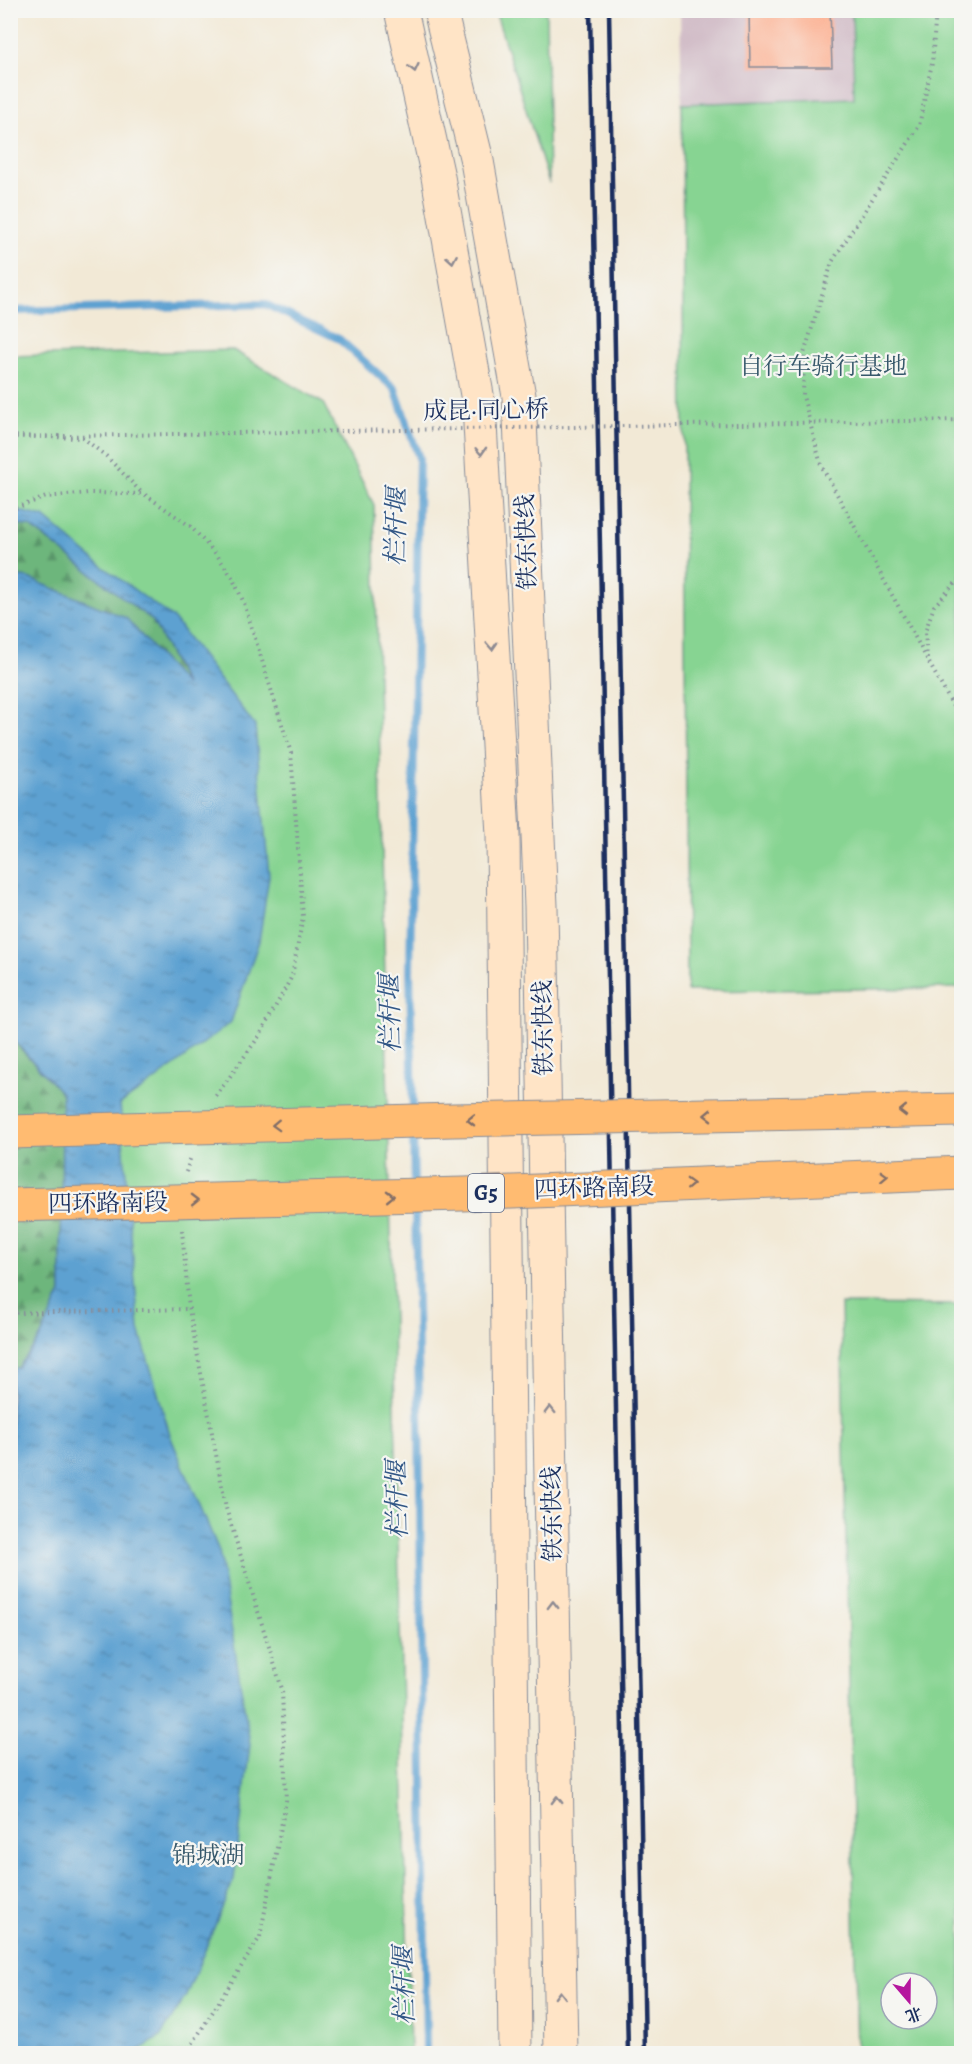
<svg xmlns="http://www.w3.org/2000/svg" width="972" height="2064" viewBox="0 0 972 2064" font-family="Alegreya,'Noto Serif SC',serif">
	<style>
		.railway { fill: #d2bdc8 }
		.green { fill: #87d492; stroke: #518278; stroke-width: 1.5; fill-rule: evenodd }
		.forest { fill: url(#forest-firs); stroke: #44726d; stroke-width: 1.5 }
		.water { fill: url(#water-ripples); stroke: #3c6898; stroke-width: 1.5 }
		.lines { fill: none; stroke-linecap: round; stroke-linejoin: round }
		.stream { stroke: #5da1d1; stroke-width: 8 }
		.building { fill: #fdab8a }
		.secondary-casing { stroke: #868c9a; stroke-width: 35 }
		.path { stroke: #868c9a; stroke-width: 4; stroke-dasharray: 1.5 4.5; stroke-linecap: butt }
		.secondary { stroke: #ffe4c6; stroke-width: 33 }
		.rail { stroke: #1b2f5e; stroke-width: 4.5 }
		.highway-bridge-casing { stroke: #868c9a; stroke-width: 35; stroke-linecap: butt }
		.path-bridge { stroke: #868c9a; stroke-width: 4; stroke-dasharray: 1.5 4.5; stroke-linecap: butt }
		.highway-bridge { stroke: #ffbb71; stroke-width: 33 }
		.oneway { stroke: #8d8a92 }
		.oneway2 { stroke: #826e67 }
		.labels { text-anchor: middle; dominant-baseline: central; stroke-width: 4.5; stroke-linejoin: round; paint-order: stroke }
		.shield { fill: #f6f6f2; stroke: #5d6b8a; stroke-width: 1.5 }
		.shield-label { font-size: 22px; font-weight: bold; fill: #1b2f5e }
		.park-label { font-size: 24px; fill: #36586b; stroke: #f6f6f2 }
		.street-label { font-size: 24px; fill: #1b2f5e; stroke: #f6f6f2 }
		.water-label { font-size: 26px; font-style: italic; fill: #325786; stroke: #f6f6f2 }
	</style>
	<defs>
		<pattern id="forest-firs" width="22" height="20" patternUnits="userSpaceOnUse" patternTransform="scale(1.5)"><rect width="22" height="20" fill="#6db67c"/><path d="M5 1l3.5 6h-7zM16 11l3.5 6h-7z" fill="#599469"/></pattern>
		<pattern id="water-ripples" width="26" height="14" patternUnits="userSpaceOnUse" patternTransform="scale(1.5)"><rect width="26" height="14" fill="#5da1d1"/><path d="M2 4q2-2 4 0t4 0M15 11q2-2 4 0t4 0" fill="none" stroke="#4c84ad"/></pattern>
	</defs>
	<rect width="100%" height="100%" fill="#f6f6f2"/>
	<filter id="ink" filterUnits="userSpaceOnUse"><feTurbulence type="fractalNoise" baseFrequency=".0167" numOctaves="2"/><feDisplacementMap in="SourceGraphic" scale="12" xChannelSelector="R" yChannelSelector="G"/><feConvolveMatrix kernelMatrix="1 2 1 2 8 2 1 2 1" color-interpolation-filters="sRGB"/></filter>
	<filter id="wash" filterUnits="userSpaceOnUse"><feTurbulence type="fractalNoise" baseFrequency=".008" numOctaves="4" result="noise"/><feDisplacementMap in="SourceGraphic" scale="24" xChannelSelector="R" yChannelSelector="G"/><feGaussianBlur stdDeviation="1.35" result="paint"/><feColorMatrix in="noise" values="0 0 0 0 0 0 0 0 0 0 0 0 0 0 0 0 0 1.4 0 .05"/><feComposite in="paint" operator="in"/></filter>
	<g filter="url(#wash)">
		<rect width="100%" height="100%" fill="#f2e9d6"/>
		<!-- railway -->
		<polygon class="railway" points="680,11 852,11 854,98 682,104"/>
		<!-- green -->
		<g class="green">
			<polygon points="495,11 546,11 549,183"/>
			<polygon points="852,11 961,11 961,988 687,991 682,104 854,98"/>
			<polygon points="233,350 323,403 374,505 410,2053 11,2053 10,356"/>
			<path d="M 841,1304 L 961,1305 L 961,2053 L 857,2053 ZM 891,1983 L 927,1983 L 927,2019 L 891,2019 Z"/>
		</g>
		<!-- forest -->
		<g class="forest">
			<polygon points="10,523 31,527 153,621 187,689 28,578 11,576"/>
			<polygon points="10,1037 62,1094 61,1293 40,1338 18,1368 11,1369"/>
		</g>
		<!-- water -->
		<polygon class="water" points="11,509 44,517 94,560 174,619 255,726 269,876 259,941 231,1022 150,1084 120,1104 139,1329 171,1438 219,1551 250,1744 234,1879 186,1996 160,2037 135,2053 11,2053 11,1369 18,1368 40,1338 61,1293 62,1094 11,1037 11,576 28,578 126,618 186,686 153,621 31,527 11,523"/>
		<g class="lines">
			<!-- stream -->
			<g class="stream">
				<polyline points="10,311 265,304 339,339 395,389 419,458 410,972 413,1114"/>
				<polyline points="413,1127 414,1189"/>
				<polyline points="415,1202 419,1407 426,2054"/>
			</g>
		</g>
		<g id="blocks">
			<!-- building -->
			<polygon class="building" points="749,10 830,10 832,67 750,67"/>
		</g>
	</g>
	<g filter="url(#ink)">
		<use href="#blocks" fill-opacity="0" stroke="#868c9a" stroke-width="1.5"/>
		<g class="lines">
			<!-- secondary casing -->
			<g class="secondary-casing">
				<g id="secondary">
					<polyline points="401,10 438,177 479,406 503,835 515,2054"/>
					<polyline points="440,10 477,161 519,396 541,906 561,2054"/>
				</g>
			</g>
			<!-- path -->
			<g class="path">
				<polyline points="936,10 932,63 919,126 832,262 804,354 803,396 821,465 962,723"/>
				<polyline points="953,10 962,22"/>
				<polyline points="10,436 83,438 106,456 143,494"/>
				<polyline points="10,510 46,497 89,493 144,494 190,526 217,555 232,577 244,603 291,753 303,917 292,976 260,1035 215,1097"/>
				<polyline points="927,659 925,632 934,606 962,576"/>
				<polyline points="186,1172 191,1156"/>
				<polyline points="182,1230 189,1309 226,1508 282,1689 286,1801 260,1937 186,2054"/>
				<polyline points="10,1313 189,1309"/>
			</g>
			<!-- secondary -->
			<use href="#secondary" class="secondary"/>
			<!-- rail -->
			<g class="rail">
				<polyline points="590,10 628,2054"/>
				<polyline points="609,10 645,2054"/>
			</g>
			<!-- highway-bridge casing -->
			<g class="highway-bridge-casing">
				<g id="highway-bridge">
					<polyline points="10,1132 454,1120 962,1110"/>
					<polyline points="10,1205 464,1194 962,1173"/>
				</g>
			</g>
			<!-- path-bridge -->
			<polyline class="path-bridge" points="10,437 962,420"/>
			<!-- highway-bridge -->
			<use href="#highway-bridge" class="highway-bridge"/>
		</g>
		<!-- one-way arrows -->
		<defs><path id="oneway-chevron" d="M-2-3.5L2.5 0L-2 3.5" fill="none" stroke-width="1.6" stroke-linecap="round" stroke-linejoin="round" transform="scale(1.5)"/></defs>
		<g class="oneway">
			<use href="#oneway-chevron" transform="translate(414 68) rotate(77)"/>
			<use href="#oneway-chevron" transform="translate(452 259) rotate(80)"/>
			<use href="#oneway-chevron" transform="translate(481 451) rotate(87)"/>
			<use href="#oneway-chevron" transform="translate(492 646) rotate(87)"/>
			<use href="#oneway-chevron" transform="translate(550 1410) rotate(-91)"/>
			<use href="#oneway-chevron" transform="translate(553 1605) rotate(-91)"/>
			<use href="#oneway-chevron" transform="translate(557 1800) rotate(-91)"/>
			<use href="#oneway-chevron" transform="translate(560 1995) rotate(-91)"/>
		</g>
		<g class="oneway2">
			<use href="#oneway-chevron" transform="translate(903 1111) rotate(179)"/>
			<use href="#oneway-chevron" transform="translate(708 1115) rotate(179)"/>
			<use href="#oneway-chevron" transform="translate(471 1120) rotate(179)"/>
			<use href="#oneway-chevron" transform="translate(276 1125) rotate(178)"/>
			<use href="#oneway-chevron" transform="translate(884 1176) rotate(-2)"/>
			<use href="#oneway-chevron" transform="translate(690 1184) rotate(-2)"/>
			<use href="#oneway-chevron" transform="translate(390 1196) rotate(-1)"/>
			<use href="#oneway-chevron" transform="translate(195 1200) rotate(-1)"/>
		</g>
	</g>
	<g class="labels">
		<!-- shield labels -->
		<rect class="shield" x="468" y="1174" width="36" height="38" rx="4.5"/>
		<g class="shield-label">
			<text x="486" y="1193">G5</text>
		</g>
		<!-- park labels -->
		<g class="park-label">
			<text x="823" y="366">自行车骑行基地</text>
			<text x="208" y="1855">锦城湖</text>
		</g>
		<!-- street labels -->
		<g class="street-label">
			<text transform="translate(486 410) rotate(-1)">成昆·同心桥</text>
			<text transform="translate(526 542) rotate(-92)">铁东快线</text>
			<text transform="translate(543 1028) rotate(-91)">铁东快线</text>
			<text transform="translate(594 1188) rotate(-2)">四环路南段</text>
			<text transform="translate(108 1203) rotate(-1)">四环路南段</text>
			<text transform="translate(552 1514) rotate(-91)">铁东快线</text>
		</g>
		<!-- water labels -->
		<g class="water-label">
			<text transform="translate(396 527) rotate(-89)">栏杆堰</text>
			<text transform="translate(390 1014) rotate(-91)">栏杆堰</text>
			<text transform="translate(397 1500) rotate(-91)">栏杆堰</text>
			<text transform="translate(404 1986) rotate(-91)">栏杆堰</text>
		</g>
	</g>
	<!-- margin -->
	<rect width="972" height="2064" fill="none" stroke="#f6f6f2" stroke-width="36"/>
	<!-- north arrow -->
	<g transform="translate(909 2001) rotate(160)"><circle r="28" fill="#f6f6f2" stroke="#9ea6b7" stroke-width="1.5"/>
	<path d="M0-4.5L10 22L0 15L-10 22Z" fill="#b5179e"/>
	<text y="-9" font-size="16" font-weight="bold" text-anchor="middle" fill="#1b2f5e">北</text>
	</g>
</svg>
